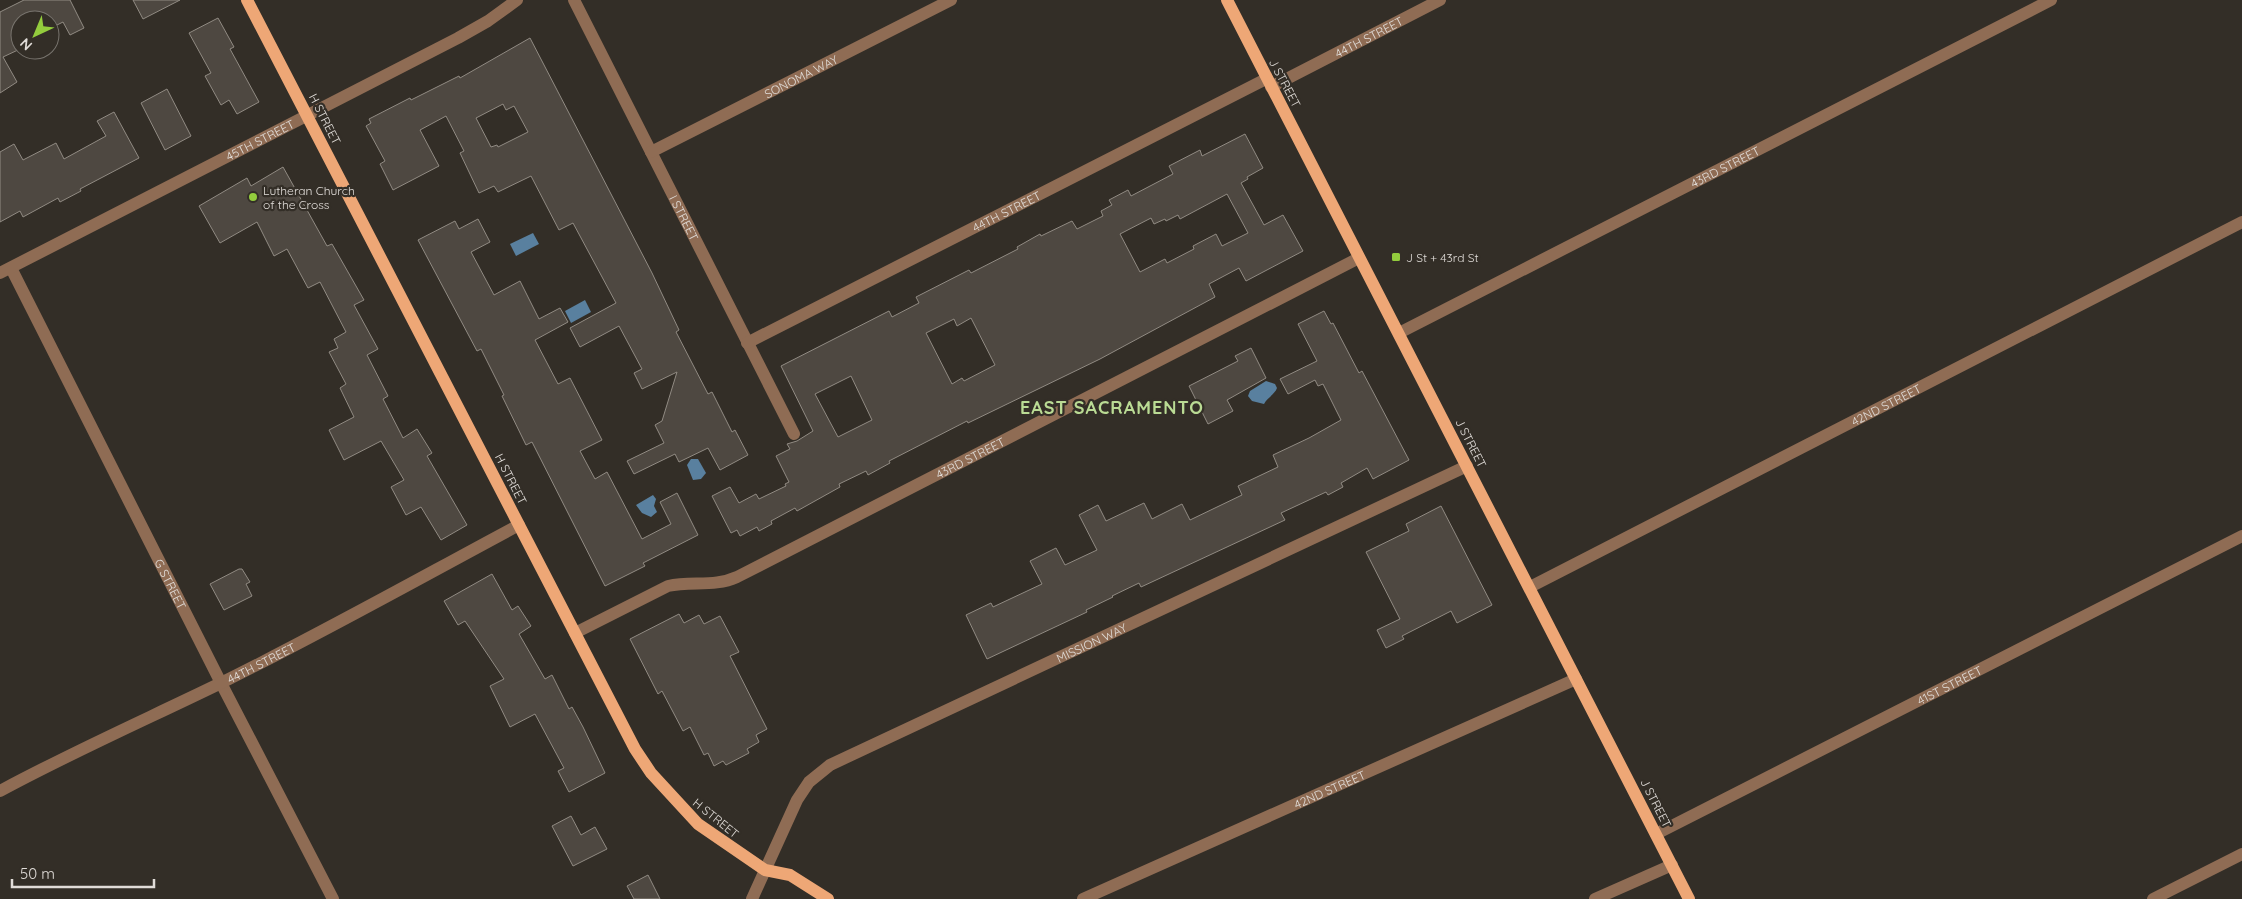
<svg xmlns="http://www.w3.org/2000/svg" width="2242" height="899" viewBox="0 0 2242 899" font-family="Quicksand,sans-serif">
	<style>
		.water { fill: #59809f }
		.building { fill: #4e4841; stroke: #918b83; fill-rule: evenodd }
		.lines { fill: none; stroke-linecap: round; stroke-linejoin: round }
		.minor { stroke: #8f6c54; stroke-width: 12 }
		.major { stroke: #eea776; stroke-width: 12 }
		.poi-dot { fill: #93cc3d; stroke: #332e27; stroke-width: 2 }
		.labels { text-anchor: middle; dominant-baseline: central; stroke-width: 4.5; stroke-linejoin: round; paint-order: stroke }
		.street-label { font-size: 12px; fill: #e0dcd8; stroke: #332e27 }
		.poi-label { font-size: 12px; fill: #e0dcd8; stroke: #332e27; text-anchor: start }
		.district-label { font-size: 18px; font-weight: bold; letter-spacing: 1px; fill: #badb94; stroke: #332e27 }
	</style>
	<rect width="100%" height="100%" fill="#332e27"/>
	<!-- water -->
	<g class="water">
		<polygon points="533,233 539,244 516,256 510,244"/>
		<polygon points="585,300 591,312 571,323 565,311"/>
		<path d="M 1266,381 L 1275,384 L 1277,388 C 1275,394 1267,398 1264,404 L 1252,401 L 1248,396 L 1250,391 Z"/>
		<polygon points="691,459 698,459 706,473 701,479 693,480 687,465"/>
		<polygon points="653,495 656,499 654,506 657,512 651,517 642,513 636,505"/>
	</g>
	<!-- building -->
	<g class="building">
		<polygon points="24,0 70,0 84,28 70,35 63,22 55,26 52,20 20,20 20,49 3,57 17,82 0,93 0,12"/>
		<polygon points="133,0 180,0 143,19"/>
		<polygon points="218,18 234,47 230,49 259,102 237,114 229,100 221,105 205,76 211,73 189,33"/>
		<path d="M 530,38 L 652,273 L 679,330 L 676,332 L 708,394 L 712,392 L 732,432 L 735,430 L 748,455 L 720,470 L 708,448 L 679,462 L 675,454 L 634,474 L 627,461 L 664,443 L 655,425 L 662,421 L 677,372 L 642,389 L 634,373 L 642,369 L 619,326 L 580,347 L 570,328 L 616,303 L 573,223 L 559,230 L 531,176 L 498,192 L 494,186 L 479,193 L 460,153 L 464,151 L 446,116 L 420,130 L 439,166 L 393,190 L 380,164 L 385,161 L 366,126 L 371,123 L 369,119 L 410,98 L 411,100 L 459,76 L 460,78 ZM 503,104 L 506,110 L 514,106 L 528,132 L 498,147 L 497,145 L 491,147 L 476,118 Z"/>
		<polygon points="167,89 191,136 165,150 141,103"/>
		<polygon points="114,112 139,158 80,189 81,191 60,202 58,198 23,217 20,211 0,222 0,152 14,144 23,160 56,143 64,159 106,136 97,121"/>
		<path d="M 1245,134 L 1263,168 L 1247,177 L 1248,179 L 1241,183 L 1264,225 L 1283,215 L 1303,251 L 1246,281 L 1239,268 L 1209,284 L 1215,297 L 1100,359 L 968,423 L 967,421 L 889,461 L 890,463 L 868,475 L 866,471 L 839,484 L 840,487 L 797,511 L 795,508 L 771,521 L 772,524 L 759,531 L 757,527 L 740,536 L 737,530 L 731,533 L 712,496 L 730,487 L 739,503 L 756,494 L 759,499 L 786,486 L 785,484 L 789,482 L 776,456 L 790,449 L 787,444 L 797,441 L 813,431 L 781,366 L 889,311 L 892,317 L 919,303 L 916,297 L 969,270 L 971,273 L 1018,249 L 1017,247 L 1040,234 L 1041,236 L 1072,221 L 1077,229 L 1103,216 L 1101,211 L 1112,205 L 1109,200 L 1128,190 L 1131,196 L 1173,174 L 1169,166 L 1200,150 L 1202,156 ZM 1227,194 L 1248,233 L 1222,246 L 1216,234 L 1193,246 L 1194,249 L 1167,263 L 1165,259 L 1140,272 L 1120,234 L 1151,218 L 1154,224 L 1165,219 L 1166,221 L 1178,215 L 1180,219 ZM 971,318 L 995,365 L 964,381 L 962,378 L 952,384 L 926,333 L 954,319 L 957,326 ZM 851,376 L 872,420 L 838,437 L 815,394 Z"/>
		<polygon points="283,167 327,246 332,244 364,300 354,305 378,349 367,355 388,396 383,399 403,438 417,429 432,453 427,456 467,525 441,540 421,507 406,515 391,487 404,480 381,441 344,460 329,430 354,417 340,388 346,384 329,352 338,348 334,339 346,332 320,282 308,288 287,249 274,256 257,222 220,243 199,206 247,178 251,186"/>
		<polygon points="478,219 490,242 471,252 494,295 520,281 539,319 560,308 568,322 535,340 558,384 570,378 602,440 580,451 595,479 607,472 642,539 671,524 660,502 677,493 698,535 643,563 645,566 605,586 532,442 526,445 502,396 504,395 481,349 477,351 418,240 455,221 459,229"/>
		<polygon points="1324,311 1331,324 1333,323 1359,373 1362,371 1409,460 1373,479 1367,468 1341,483 1343,487 1328,495 1326,492 1281,513 1285,520 1141,587 1139,583 1112,596 1113,597 1086,610 1087,612 987,659 966,615 991,603 993,607 1042,584 1030,561 1056,548 1065,565 1097,550 1079,515 1098,505 1106,521 1144,503 1152,519 1182,504 1190,520 1242,495 1238,486 1278,467 1273,455 1309,438 1341,420 1323,384 1318,386 1315,380 1288,394 1280,379 1317,361 1298,324"/>
		<polygon points="1251,348 1266,378 1227,400 1233,411 1208,424 1189,386 1238,361 1235,356"/>
		<polygon points="1441,506 1492,605 1457,623 1451,611 1402,636 1404,639 1386,648 1377,630 1400,619 1366,552 1409,531 1406,524"/>
		<polygon points="239,569 242,569 250,582 246,584 252,596 224,610 210,584"/>
		<polygon points="492,574 512,610 518,606 531,626 519,634 545,679 552,675 569,709 572,707 583,727 605,773 569,792 558,771 564,768 535,714 510,727 490,686 504,679 465,621 458,625 444,601"/>
		<polygon points="679,614 684,623 699,615 704,624 720,616 739,652 730,656 767,729 756,735 759,742 747,749 749,753 726,765 723,761 714,766 708,753 704,755 690,727 683,731 662,691 658,694 630,639"/>
		<polygon points="571,816 581,835 595,827 607,849 573,866 552,826"/>
		<polygon points="648,875 660,899 634,899 627,886"/>
	</g>
	<g class="lines">
		<!-- minor -->
		<g class="minor">
			<path id="s1" d="M 574,0 L 794,434"/>
			<path id="s2" d="M 1271,87 L 1440,0"/>
			<path id="s3" d="M 651,152 L 951,0"/>
			<path id="s4" d="M 11,268 L 221,683 L 333,899"/>
			<path id="s5" d="M 0,273 L 458,38 L 488,21 L 517,0"/>
			<path id="s6" d="M 1399,333 L 2051,0"/>
			<path id="s7" d="M 747,343 L 1266,79"/>
			<path id="s8" d="M 1530,587 L 2242,222"/>
			<path id="s9" d="M 575,633 L 668,586 C 692,581 715,587 737,577 L 1359,258"/>
			<path id="s10" d="M 0,791 C 72,752 147,719 221,683 C 322,633 420,578 519,525"/>
			<path id="s11" d="M 1656,834 L 2242,536"/>
			<path id="s12" d="M 752,899 L 797,800 L 809,782 L 830,765 L 1467,466"/>
			<path id="s13" d="M 1083,899 L 1576,679"/>
			<polyline points="1595,899 1672,865"/>
			<polyline points="2153,899 2242,854"/>
		</g>
		<!-- major -->
		<g class="major">
			<polyline points="247,0 635,749 651,773 698,824 765,870 790,875 828,899"/>
			<polyline points="1227,0 1689,899"/>
		</g>
	</g>
	<!-- markers -->
	<g class="poi-dot">
		<circle cx="253" cy="197" r="5"/>
		<rect x="1391" y="252" width="10" height="10" rx="2.5"/>
	</g>
	<g class="labels">
		<!-- street labels -->
		<g class="street-label">
			<text stroke="none"><textPath href="#s2" startOffset="110">44TH STREET</textPath></text>
			<text stroke="none"><textPath href="#s3" startOffset="168">SONOMA WAY</textPath></text>
			<text transform="translate(1285 83) rotate(62)">J STREET</text>
			<text transform="translate(325 119) rotate(63)">H STREET</text>
			<text stroke="none"><textPath href="#s5" startOffset="292">45TH STREET</textPath></text>
			<text stroke="none"><textPath href="#s6" startOffset="366">43RD STREET</textPath></text>
			<text stroke="none"><textPath href="#s7" startOffset="291">44TH STREET</textPath></text>
			<text stroke="none"><textPath href="#s1" startOffset="244">I STREET</textPath></text>
			<text stroke="none"><textPath href="#s8" startOffset="400">42ND STREET</textPath></text>
			<text transform="translate(1471 443) rotate(63)">J STREET</text>
			<text stroke="none"><textPath href="#s9" startOffset="436">43RD STREET</textPath></text>
			<text transform="translate(511 479) rotate(63)">H STREET</text>
			<text stroke="none"><textPath href="#s4" startOffset="354">G STREET</textPath></text>
			<text stroke="none"><textPath href="#s12" startOffset="446">MISSION WAY</textPath></text>
			<text stroke="none"><textPath href="#s10" startOffset="291">44TH STREET</textPath></text>
			<text stroke="none"><textPath href="#s11" startOffset="329">41ST STREET</textPath></text>
			<text stroke="none"><textPath href="#s13" startOffset="270">42ND STREET</textPath></text>
			<text transform="translate(1656 803) rotate(63)">J STREET</text>
			<text transform="translate(716 818) rotate(39)">H STREET</text>
		</g>
		<!-- poi labels -->
		<g class="poi-label">
			<text x="263" y="190">Lutheran Church<tspan x="263" dy="14">of the Cross</tspan></text>
			<text x="1406" y="257">J St + 43rd St</text>
		</g>
		<!-- district labels -->
		<g class="district-label">
			<text x="1112" y="407">EAST SACRAMENTO</text>
		</g>
	</g>
	<!-- north arrow -->
	<g transform="translate(35 35) rotate(224)"><circle r="24" fill="#332e27" stroke="#78746e"/>
	<path d="M0-4L9 19L0 12L-9 19Z" fill="#93cc3d"/>
	<text y="-8" font-size="14" font-weight="bold" text-anchor="middle" fill="#e0dcd8">N</text>
	</g>
	<!-- scale -->
	<path d="M12 879v8h142v-8" fill="none" stroke="#e0dcd8" stroke-width="2.5"/>
	<text x="20" y="879" font-size="15" fill="#e0dcd8" stroke="#332e27" stroke-width="4" paint-order="stroke">50 m</text>
</svg>
